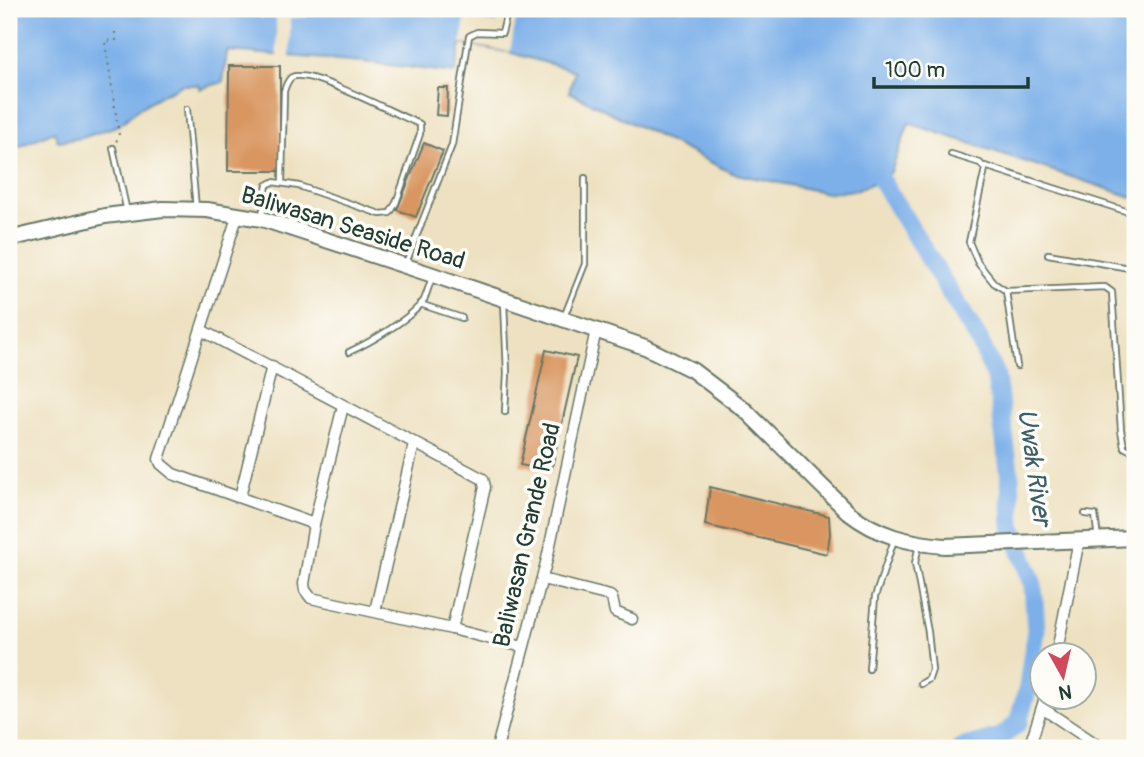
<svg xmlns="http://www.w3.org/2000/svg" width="1144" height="757" viewBox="0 0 1144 757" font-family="Pangolin,sans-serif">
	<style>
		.water { fill: #7db0e9; stroke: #4e768e; stroke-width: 2 }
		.pier { fill: #eee1c1 }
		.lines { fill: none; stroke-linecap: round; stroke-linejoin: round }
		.river { stroke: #7db0e9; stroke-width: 19 }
		.building { fill: #d99661 }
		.service-casing { stroke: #677665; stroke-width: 8 }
		.minor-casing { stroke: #677665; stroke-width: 13 }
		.secondary-casing { stroke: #677665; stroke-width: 18 }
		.path { stroke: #677665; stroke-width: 2; stroke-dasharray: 2 5; stroke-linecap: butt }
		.service { stroke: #fff; stroke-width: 4.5 }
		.minor { stroke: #fff; stroke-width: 10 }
		.secondary { stroke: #fff; stroke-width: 14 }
		.labels { text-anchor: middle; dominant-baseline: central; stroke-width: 7; stroke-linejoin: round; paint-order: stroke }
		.street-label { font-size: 24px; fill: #1f3d34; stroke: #fdfcf7 }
		.water-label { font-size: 26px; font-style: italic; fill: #3b606a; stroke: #fdfcf7 }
	</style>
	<rect width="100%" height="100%" fill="#fdfcf7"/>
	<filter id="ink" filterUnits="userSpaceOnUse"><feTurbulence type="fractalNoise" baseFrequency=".0143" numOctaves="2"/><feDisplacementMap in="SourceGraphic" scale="14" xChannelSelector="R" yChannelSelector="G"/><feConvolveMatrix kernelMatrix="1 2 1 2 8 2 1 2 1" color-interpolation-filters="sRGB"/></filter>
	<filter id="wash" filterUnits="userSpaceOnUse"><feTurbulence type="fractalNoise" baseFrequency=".00686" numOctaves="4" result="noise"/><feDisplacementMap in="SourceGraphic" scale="28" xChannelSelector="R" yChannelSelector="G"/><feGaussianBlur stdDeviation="1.57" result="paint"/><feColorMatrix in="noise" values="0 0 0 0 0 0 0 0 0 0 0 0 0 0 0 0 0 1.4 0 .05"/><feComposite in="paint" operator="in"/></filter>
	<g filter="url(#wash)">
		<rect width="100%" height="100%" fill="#eee1c1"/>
		<!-- water -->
		<polygon class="water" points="9,9 1135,9 1135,198 909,123 891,172 881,180 856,190 827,193 732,173 569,92 575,71 508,52 461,44 455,73 364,62 227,51 223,82 200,89 199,85 182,85 163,94 138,109 119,125 82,138 58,141 54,131 9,151"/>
		<!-- pier -->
		<g class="pier">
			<polygon points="260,9 307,9 307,17 290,18 290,58 277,57 276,18 260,18"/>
			<polygon points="499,9 518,9 510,52 461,43 465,18 496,23"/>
		</g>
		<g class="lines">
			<!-- river -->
			<polyline class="river" points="881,180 979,340 996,377 1010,477 1012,526 1033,585 1036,630 1028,687 1018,723 1001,737 961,748"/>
		</g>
		<g id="blocks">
			<!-- building -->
			<g class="building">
				<polygon points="229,66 280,66 280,171 228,171"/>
				<polygon points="438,88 448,88 447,116 436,115"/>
				<polygon points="424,143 443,151 416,217 397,210"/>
				<polygon points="546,350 577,357 551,471 520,465"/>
				<polygon points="710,487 829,516 830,534 827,554 705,525"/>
			</g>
		</g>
	</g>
	<g filter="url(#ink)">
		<use href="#blocks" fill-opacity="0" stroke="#677665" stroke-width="2"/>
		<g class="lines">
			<!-- service casing -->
			<g class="service-casing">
				<g id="service">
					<polyline points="187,109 196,208"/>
					<polyline points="113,148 127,212"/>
					<polyline points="951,154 980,163 985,169 969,242 978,263 994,283 1006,291 1105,287 1112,292 1121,430 1124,447 1135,453"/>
					<polyline points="985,166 1135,214"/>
					<path d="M 262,215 L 267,185 L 273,182 L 299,186 L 380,214 L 390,213 L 396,203 L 420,134 L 420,124 C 398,116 310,68 292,77 C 287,80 286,86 284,91 L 282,182"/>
					<polyline points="1048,254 1135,269"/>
					<polyline points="406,263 452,145 469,36 477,32 502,33 508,9"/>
					<polyline points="1006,291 1017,366"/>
					<polyline points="504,302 507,373 505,412"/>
					<polyline points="420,304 462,318"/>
					<polyline points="564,317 585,264 585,178"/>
					<path d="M 349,352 C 369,343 412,318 424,300 C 427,293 429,285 432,278"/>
					<polyline points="1085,514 1095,515 1098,539"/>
					<polyline points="919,545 915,563 928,632 932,670 929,679 921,684"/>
					<polyline points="869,669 875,597 894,540"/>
				</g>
			</g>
			<!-- minor casing -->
			<g class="minor-casing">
				<g id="minor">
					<polyline points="238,214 159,459 161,464 173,474 314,524"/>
					<polyline points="201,330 483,479 485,487 452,629"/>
					<polyline points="343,406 314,524 304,584 305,590 311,598 452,629 523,647"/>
					<polyline points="240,497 272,366"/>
					<polyline points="542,579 610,596 612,598 615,612 632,619"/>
					<polyline points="375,611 414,444"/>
					<polyline points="1056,656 1079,540"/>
					<polyline points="1042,708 1102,748"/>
					<polyline points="497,748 547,559 596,330"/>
					<polyline points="1029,748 1045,698"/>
				</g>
			</g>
			<!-- secondary casing -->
			<g class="secondary-casing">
				<path id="secondary" d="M 9,239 L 105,216 L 163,209 L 207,210 L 262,219 L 433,275 L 645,347 L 692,370 L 746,411 L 849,513 C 879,536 908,543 945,546 L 1135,538"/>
			</g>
			<!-- path -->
			<g class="path">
				<polyline points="57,9 60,9"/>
				<polyline points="115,32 116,40 105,41 119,135 116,142"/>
			</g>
			<!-- service -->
			<use href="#service" class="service"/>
			<!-- minor -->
			<use href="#minor" class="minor"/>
			<!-- secondary -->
			<use href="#secondary" class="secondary"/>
		</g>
	</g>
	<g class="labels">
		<!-- street labels -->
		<g class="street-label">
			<text transform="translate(353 228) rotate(17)">Baliwasan Seaside Road</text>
			<text transform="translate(527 535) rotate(-77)">Baliwasan Grande Road</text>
		</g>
		<!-- water labels -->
		<g class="water-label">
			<text transform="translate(1034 467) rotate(82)">Uwak River</text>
		</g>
	</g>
	<!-- margin -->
	<rect width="1144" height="757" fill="none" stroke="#fdfcf7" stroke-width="35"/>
	<!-- north arrow -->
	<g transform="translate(1063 676) rotate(172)"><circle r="33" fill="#fdfcf7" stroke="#a4b0a9" stroke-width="2"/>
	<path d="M0-5L12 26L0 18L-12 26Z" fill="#d1495b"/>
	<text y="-10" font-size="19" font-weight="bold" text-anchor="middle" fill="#1f3d34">N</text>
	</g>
	<!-- scale -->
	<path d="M874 77v10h154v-10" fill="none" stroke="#1f3d34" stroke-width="3.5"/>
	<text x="885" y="77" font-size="21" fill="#1f3d34" stroke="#fdfcf7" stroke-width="5" paint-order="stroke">100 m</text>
</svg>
